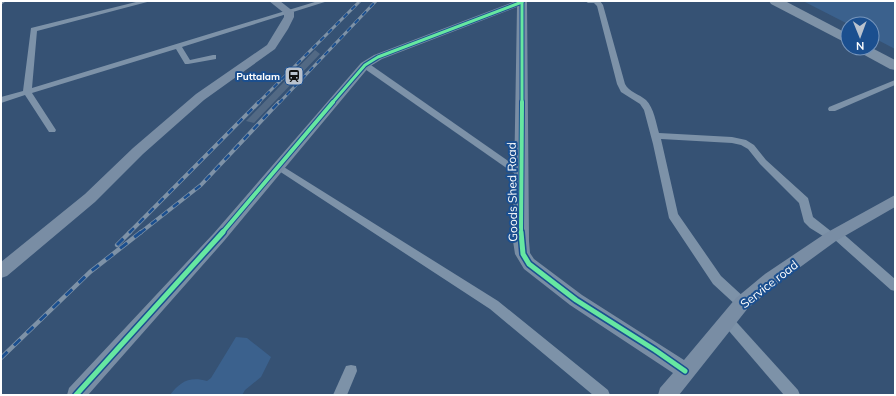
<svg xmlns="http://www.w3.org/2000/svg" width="896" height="396" viewBox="0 0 896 396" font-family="Mulish,sans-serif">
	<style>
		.water { fill: #3b618d }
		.building { fill: #526984 }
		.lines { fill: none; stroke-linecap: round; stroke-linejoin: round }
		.street { fill: #7d92a8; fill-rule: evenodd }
		.secondary { fill: #798da4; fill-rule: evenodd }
		.highway { fill: #7e92a7; fill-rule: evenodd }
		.rail-far2-casing { stroke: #7e92a7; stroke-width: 3 }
		.rail-far1-casing { stroke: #7e92a7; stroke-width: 4 }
		.rail-casing { stroke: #7e92a7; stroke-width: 4.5 }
		.rail-far2 { stroke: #1b4f8f; stroke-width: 2; stroke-dasharray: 5.5; stroke-linecap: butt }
		.rail-far1 { stroke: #1b4f8f; stroke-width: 2.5; stroke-dasharray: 7; stroke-linecap: butt }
		.rail { stroke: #1b4f8f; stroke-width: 3; stroke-dasharray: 9; stroke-linecap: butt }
		.cycleway-far2-casing { stroke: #1b4f8f; stroke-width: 5 }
		.cycleway-far1-casing { stroke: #1b4f8f; stroke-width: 6 }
		.cycleway-casing { stroke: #1b4f8f; stroke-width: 8 }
		.cycleway-far2 { stroke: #66e7a1; stroke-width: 3 }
		.cycleway-far1 { stroke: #66e7a1; stroke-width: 4 }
		.cycleway { stroke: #66e7a1; stroke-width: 5 }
		.labels { text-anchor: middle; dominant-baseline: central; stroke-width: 4; stroke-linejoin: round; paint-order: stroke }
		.far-poi-label { font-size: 10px; font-weight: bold; fill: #fff; stroke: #1b4f8f; text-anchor: end }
		.street-label { font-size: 12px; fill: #fff; stroke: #1b4f8f }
	</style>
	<rect width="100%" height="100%" fill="#365274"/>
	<!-- water -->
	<g class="water">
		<polygon points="803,1 895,1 895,49 872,37 872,24 848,24"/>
		<path d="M 236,337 L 247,338 L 271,357 L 261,377 L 245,390 L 242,395 L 170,395 C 180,382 189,376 207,381 L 211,378 Z"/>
	</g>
	<!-- building -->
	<polygon class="building" points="315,50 320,54 254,123 246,121"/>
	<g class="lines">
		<!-- street -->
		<g class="street">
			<polygon points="1,1 6,1 1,5"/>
			<polygon points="140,1 151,1 37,31 32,88 318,1 328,1 182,47 190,60 213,55 216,55 216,59 188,64 185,64 176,49 32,93 56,130 55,132 49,132 25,95 1,103 1,97 23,91 31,28"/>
			<path d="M 585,1 L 600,1 L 603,5 L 625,84 C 629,92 639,94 646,100 C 654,108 656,123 659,133 L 732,137 L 746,140 L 754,145 L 766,160 L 808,198 L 813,217 L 832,232 L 836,230 L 840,231 L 895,279 L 895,291 L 891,290 L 835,240 L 831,241 L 810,228 L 804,222 L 799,203 L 760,164 L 748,149 L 741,145 L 732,143 L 661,139 L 678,214 L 721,276 L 746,299 L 748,303 L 746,307 L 742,308 L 738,307 L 713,284 L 669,218 L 653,144 L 644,110 L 640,104 L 621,92 L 617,84 L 597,6 L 594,3 L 588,3 Z"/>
			<polygon points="362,63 368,63 524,172 526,174 524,176 518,176 362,67"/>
			<polygon points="895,80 895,85 835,111 829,111 828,109 829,107"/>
			<polygon points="279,164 498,301 608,390 610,395 593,395 490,309 276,169 274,167 276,165"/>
			<polygon points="727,314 731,316 798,390 800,395 784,395 723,324 721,320 723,316"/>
			<polygon points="351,365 356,366 357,371 347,395 333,395 346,366"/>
		</g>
		<!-- secondary -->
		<g class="secondary">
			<polygon points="269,1 280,1 294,12 294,17 288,29 275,49 204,100 143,154 95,202 7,276 1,278 1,262 85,194 133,148 196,94 267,45 284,17 284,13"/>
			<polygon points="516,1 527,1 529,241 530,253 534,259 582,295 684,360 736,298 765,274 826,233 895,195 895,207 836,241 777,284 748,308 679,395 658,395 660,388 673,373 570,305 524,269 515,254 513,241 517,7 382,59 369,67 224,241 88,395 67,395 69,388 214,233 361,63 374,55"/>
		</g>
		<!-- highway -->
		<g class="highway">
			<polygon points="769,1 785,1 848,34 848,44 771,4"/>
			<polygon points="855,48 872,48 895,60 895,70 890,69 857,51"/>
		</g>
		<!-- rail-far2 casing -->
		<g class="rail-far2-casing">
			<g id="rail-far2">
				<polyline points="258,103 360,1"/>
				<polyline points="279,103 376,1"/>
			</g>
		</g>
		<!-- rail-far1 casing -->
		<g class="rail-far1-casing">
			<g id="rail-far1">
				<polyline points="129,233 259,102"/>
				<polyline points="140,233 201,185 279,102"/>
			</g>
		</g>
		<!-- rail casing -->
		<g class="rail-casing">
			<g id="rail">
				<polyline points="117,245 130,232"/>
				<polyline points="1,358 90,272 141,232"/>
			</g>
		</g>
		<!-- rail-far2 -->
		<use href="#rail-far2" class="rail-far2"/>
		<!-- rail-far1 -->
		<use href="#rail-far1" class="rail-far1"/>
		<!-- rail -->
		<use href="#rail" class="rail"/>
		<!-- cycleway-far2 casing -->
		<g class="cycleway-far2-casing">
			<g id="cycleway-far2">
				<polyline points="332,103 365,65 378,57 522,2"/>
				<polyline points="522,103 522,1"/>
			</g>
		</g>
		<!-- cycleway-far1 casing -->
		<g class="cycleway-far1-casing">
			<g id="cycleway-far1">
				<polyline points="222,233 333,102"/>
				<polyline points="521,233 522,102"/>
			</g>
		</g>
		<!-- cycleway casing -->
		<g class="cycleway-casing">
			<g id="cycleway">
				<polyline points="521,232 523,254 529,264 576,300 655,350 685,371"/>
				<polyline points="76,395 223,232"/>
			</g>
		</g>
		<!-- cycleway-far2 -->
		<use href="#cycleway-far2" class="cycleway-far2"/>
		<!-- cycleway-far1 -->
		<use href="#cycleway-far1" class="cycleway-far1"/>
		<!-- cycleway -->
		<use href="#cycleway" class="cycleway"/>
	</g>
	<!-- icons -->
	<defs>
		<g id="station-square" transform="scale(1)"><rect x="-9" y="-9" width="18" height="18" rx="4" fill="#b9c2ce" stroke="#1b4f8f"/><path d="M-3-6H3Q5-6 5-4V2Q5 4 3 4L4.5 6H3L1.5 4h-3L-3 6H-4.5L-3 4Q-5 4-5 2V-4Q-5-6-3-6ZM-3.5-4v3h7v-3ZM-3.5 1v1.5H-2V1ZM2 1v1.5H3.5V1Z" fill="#111"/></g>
	</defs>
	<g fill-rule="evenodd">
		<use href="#station-square" x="294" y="76"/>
	</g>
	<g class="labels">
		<!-- far-poi labels -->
		<g class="far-poi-label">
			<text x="280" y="76">Puttalam</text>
		</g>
		<!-- street labels -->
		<g class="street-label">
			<text transform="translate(512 192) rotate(-91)">Goods Shed Road</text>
			<text transform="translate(769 284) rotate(-38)">Service road</text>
		</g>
	</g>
	<!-- border -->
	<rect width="896" height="396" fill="none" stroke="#ffffff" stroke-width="4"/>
	<!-- north arrow -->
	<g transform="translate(860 36) rotate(179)"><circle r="19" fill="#1b4f8f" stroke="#7695bc"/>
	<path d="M0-3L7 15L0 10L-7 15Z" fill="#b9c2ce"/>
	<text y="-6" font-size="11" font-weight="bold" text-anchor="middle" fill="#ffffff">N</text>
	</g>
</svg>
